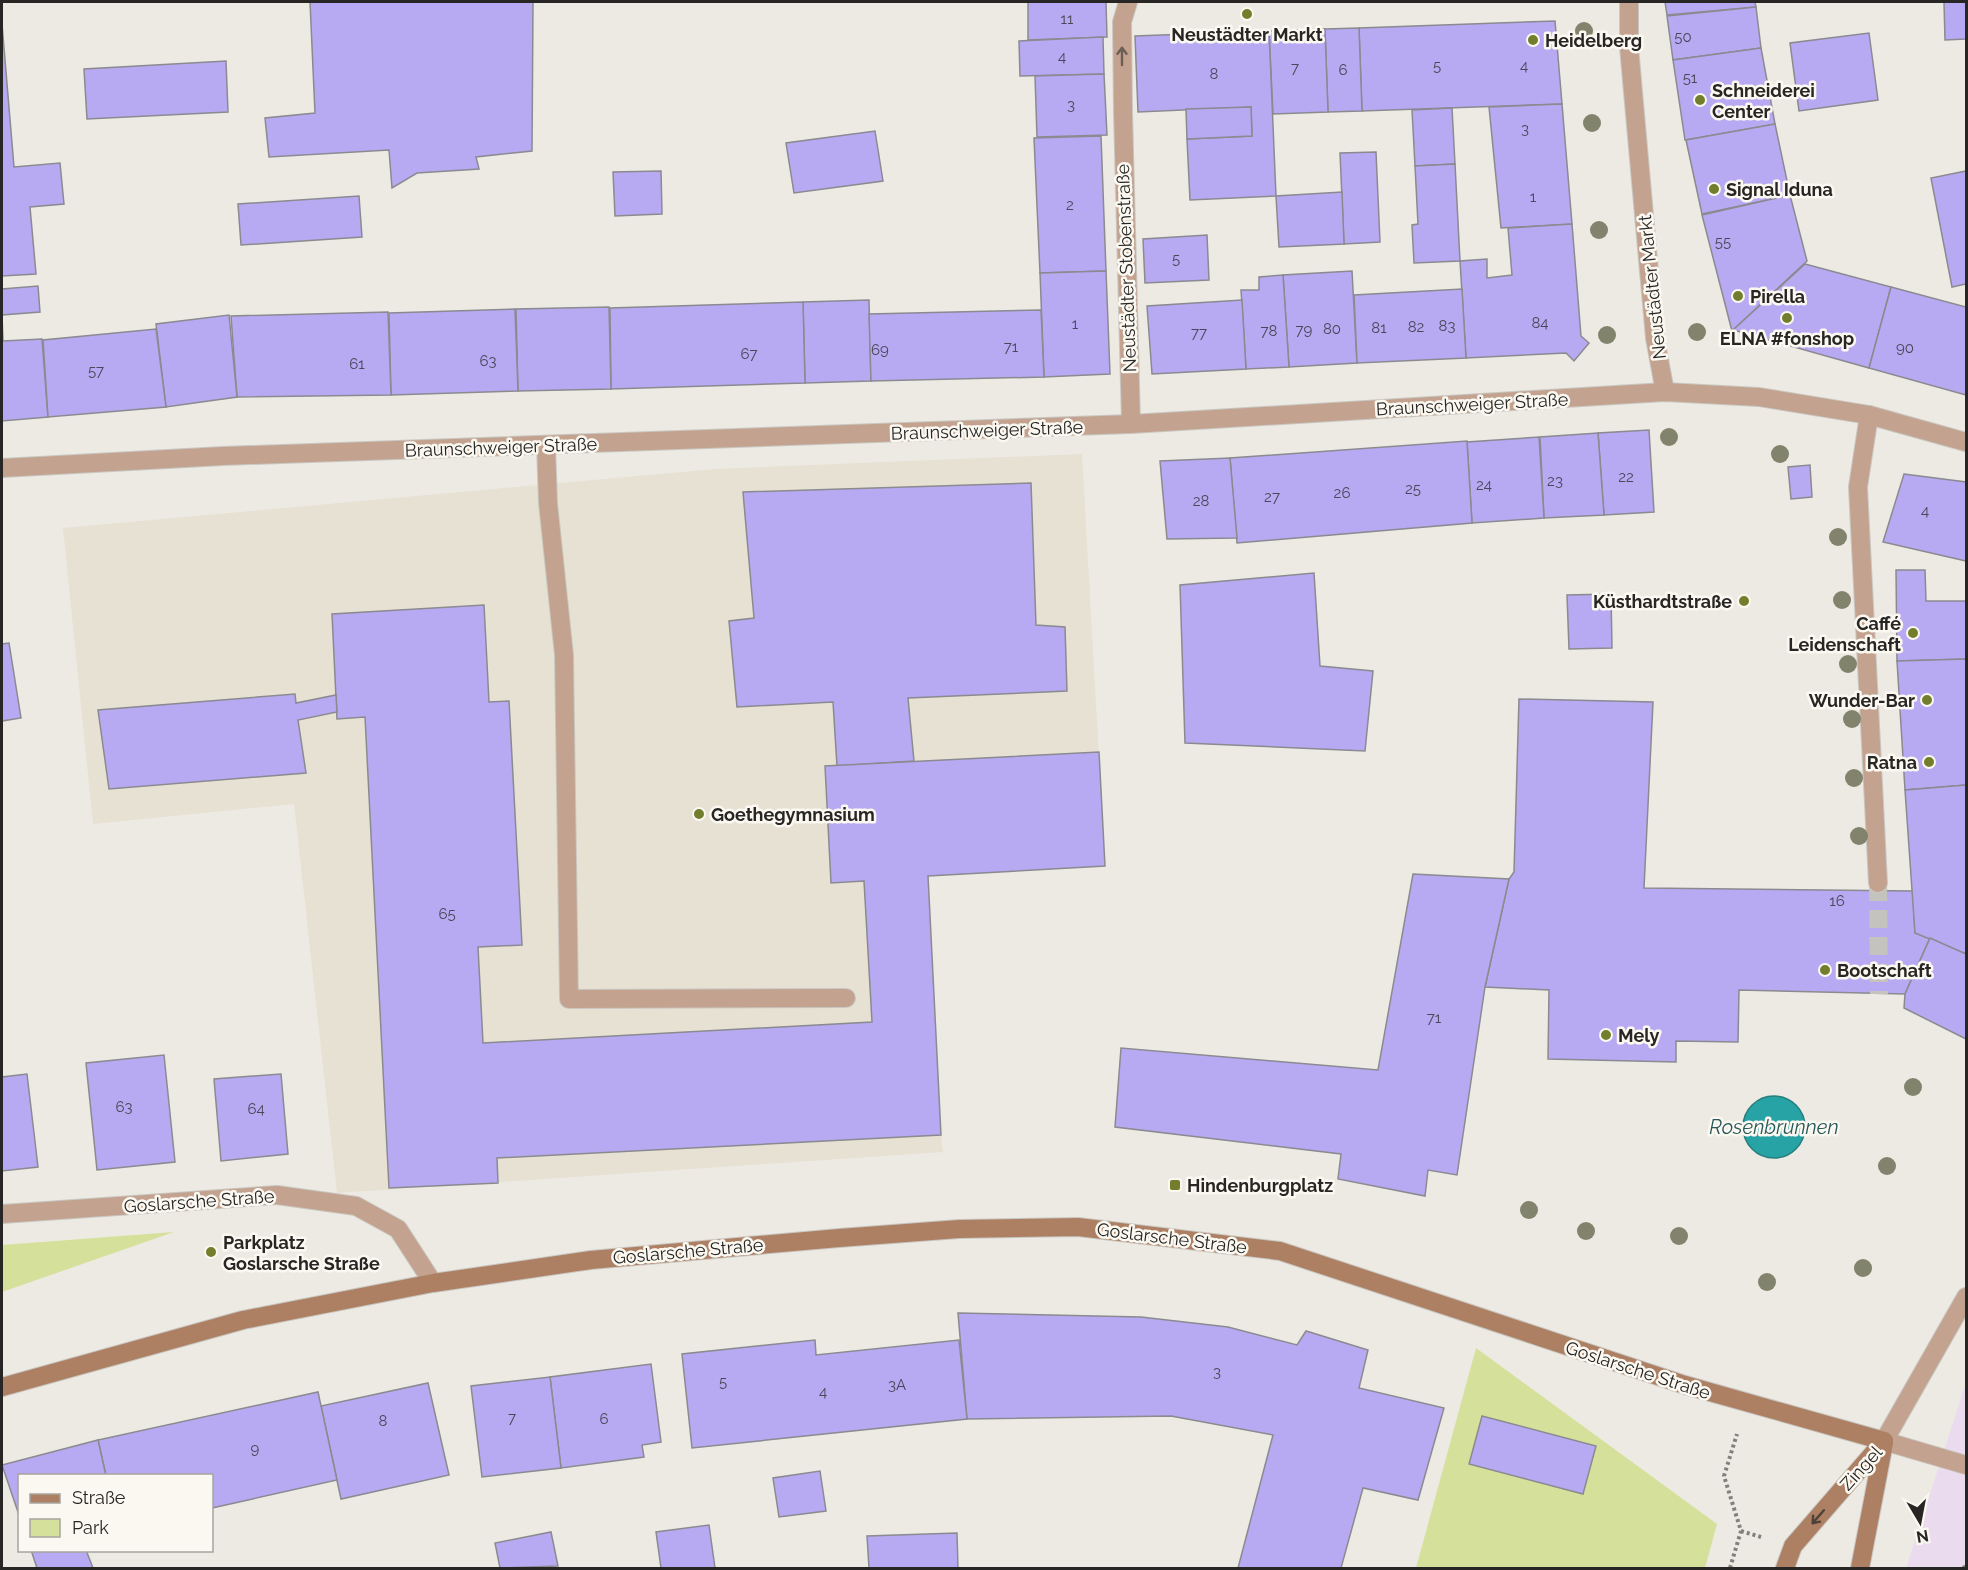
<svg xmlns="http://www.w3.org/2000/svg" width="1968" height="1570" viewBox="0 0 1968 1570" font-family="Raleway,sans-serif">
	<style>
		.commercial { fill: #eadbee }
		.built { fill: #e7e1d3 }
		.green { fill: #d5e19b }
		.water { fill: #27a3a5; stroke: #277e7e; stroke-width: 1.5 }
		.building { fill: #b7aaf2; stroke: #8a8a90; stroke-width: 1.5 }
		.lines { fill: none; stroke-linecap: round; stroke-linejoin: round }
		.pedestrian-tunnel { stroke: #c5c3be; stroke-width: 18; stroke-dasharray: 18 9; stroke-linecap: butt }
		.service-casing { stroke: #c9c7c1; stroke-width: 20 }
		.pedestrian-casing { stroke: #c9c7c1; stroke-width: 20 }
		.minor-casing { stroke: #c9c7c1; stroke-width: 20 }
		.tertiary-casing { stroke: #c9c7c1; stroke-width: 20 }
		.secondary-casing { stroke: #c9c7c1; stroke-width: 20 }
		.path { stroke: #81807c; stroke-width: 4; stroke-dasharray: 3 3; stroke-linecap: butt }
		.service { stroke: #c3a390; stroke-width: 18 }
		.pedestrian { stroke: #c3a390; stroke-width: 18 }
		.minor { stroke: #c3a390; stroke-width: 18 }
		.tertiary { stroke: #c3a390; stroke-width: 18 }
		.secondary { stroke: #ad8064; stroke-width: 18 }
		.tree { fill: #81836d }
		.oneway { stroke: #6d5e55 }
		.oneway2 { stroke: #4f4137 }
		.poi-dot { fill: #727e2b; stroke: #fbf8f1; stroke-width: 2 }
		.labels { text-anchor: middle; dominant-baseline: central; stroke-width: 5; stroke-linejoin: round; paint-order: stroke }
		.number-label { font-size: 15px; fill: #4b4758 }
		.poi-label { font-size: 18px; font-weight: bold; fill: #272624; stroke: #fbf8f1; text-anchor: start }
		.street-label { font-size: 18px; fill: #272624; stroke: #fbf8f1 }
		.water-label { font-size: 20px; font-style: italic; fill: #275859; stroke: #fbf8f1 }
	</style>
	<rect width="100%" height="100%" fill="#edeae4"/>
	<!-- commercial -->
	<polygon class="commercial" points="1966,1383 1966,1568 1906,1568"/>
	<!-- built -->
	<polygon class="built" points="1082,454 1105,866 909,868 943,1152 337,1193 294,804 93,824 63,528 715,469"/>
	<!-- green -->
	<g class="green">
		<polygon points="174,1232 2,1292 2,1245"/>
		<polygon points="1476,1348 1717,1524 1705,1568 1416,1568"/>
	</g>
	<!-- water -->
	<circle class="water" cx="1774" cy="1127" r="31"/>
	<!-- building -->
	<g class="building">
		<polygon points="310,2 533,2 532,151 476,157 479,169 417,173 392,188 389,150 269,157 265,118 315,113"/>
		<polygon points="1028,2 1106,2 1107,37 1028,40"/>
		<polygon points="1665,2 1755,2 1756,7 1667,15"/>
		<polygon points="1944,2 1966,2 1966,39 1945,40"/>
		<polygon points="1756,7 1761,48 1673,60 1667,16"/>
		<polygon points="1555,21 1562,104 1362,111 1359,28"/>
		<polygon points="2,24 14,167 60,163 64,204 30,207 36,274 2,276"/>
		<polygon points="1359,28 1362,111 1328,112 1325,29"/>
		<polygon points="1325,29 1328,112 1273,114 1269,31"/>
		<polygon points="1269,31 1276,196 1190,200 1187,139 1252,136 1251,107 1138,112 1135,36"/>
		<polygon points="1869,33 1878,100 1799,111 1790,43"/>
		<polygon points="1103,37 1104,74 1020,76 1019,41"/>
		<polygon points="1761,48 1775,124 1685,140 1673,60"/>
		<polygon points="226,61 228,112 87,119 84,69"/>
		<polygon points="1104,74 1107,135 1037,137 1035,76"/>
		<polygon points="1562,104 1572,224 1501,228 1489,107"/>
		<polygon points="1251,107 1252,136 1187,139 1186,109"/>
		<polygon points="1452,108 1455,164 1415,166 1412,110"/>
		<polygon points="1775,124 1790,195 1702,214 1686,140"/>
		<polygon points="875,131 883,181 794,193 786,143"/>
		<polygon points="1101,136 1106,271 1040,273 1034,138"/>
		<polygon points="1376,152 1380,242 1344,244 1340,153"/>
		<polygon points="1455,164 1460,261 1414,263 1412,225 1418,224 1415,166"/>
		<polygon points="661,171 662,214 615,216 613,172"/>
		<polygon points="1966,171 1966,284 1952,287 1931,178"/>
		<polygon points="1342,192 1344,244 1279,247 1276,196"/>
		<polygon points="1790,195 1807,261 1732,331 1702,215"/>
		<polygon points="359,196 362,237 241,245 238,204"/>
		<polygon points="1572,224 1581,336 1589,343 1574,361 1566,353 1466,358 1460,261 1487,259 1487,278 1512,275 1508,228"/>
		<polygon points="1207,235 1209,280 1145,283 1143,239"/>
		<polygon points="1805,264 1891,287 1869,368 1733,330"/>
		<polygon points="1106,271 1110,374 1044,377 1040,273"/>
		<polygon points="1352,271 1357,363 1289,367 1283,275"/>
		<polygon points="1283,275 1289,367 1246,369 1241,290 1259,290 1259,277"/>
		<polygon points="38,286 40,312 2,315 3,341 42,339 48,417 2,421 2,289"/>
		<polygon points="1891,287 1966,307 1966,395 1869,368"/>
		<polygon points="1462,289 1466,358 1357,363 1354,295"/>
		<polygon points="869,300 871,381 805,383 803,302"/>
		<polygon points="1242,300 1246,369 1152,374 1147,306"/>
		<polygon points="803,302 805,383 611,389 610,308"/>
		<polygon points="609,307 611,389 518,391 516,309"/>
		<polygon points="515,309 518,391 391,395 389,313"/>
		<polygon points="1041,310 1044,377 871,381 869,314"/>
		<polygon points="388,312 391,395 237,397 231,316"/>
		<polygon points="229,315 237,397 166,407 156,324"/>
		<polygon points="156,329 166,407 48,417 43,340"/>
		<polygon points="1649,430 1654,512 1604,515 1598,433"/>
		<polygon points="1598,433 1604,515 1544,518 1540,437"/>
		<polygon points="1539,437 1544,518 1472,523 1467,442"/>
		<polygon points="1467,441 1472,523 1237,543 1230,458"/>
		<polygon points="1230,458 1237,538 1167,539 1160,461"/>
		<polygon points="1810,465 1812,497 1791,499 1788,467"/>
		<polygon points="1904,474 1966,482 1966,561 1883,542"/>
		<polygon points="1031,483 1036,625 1065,627 1067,691 908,698 914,761 837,766 833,702 737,707 729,621 754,618 743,492"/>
		<polygon points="1896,570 1925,570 1926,601 1966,601 1966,659 1897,661"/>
		<polygon points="1314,573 1320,666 1373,671 1365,751 1185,743 1180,585"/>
		<polygon points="1611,594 1612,648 1569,649 1567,595"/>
		<polygon points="484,605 489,702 509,701 522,945 478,947 483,1043 872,1022 864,881 831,883 825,766 1099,752 1105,866 928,876 941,1135 497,1158 498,1183 389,1188 365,717 337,719 332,614"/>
		<polygon points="9,643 21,718 2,721 2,644"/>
		<polygon points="1966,659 1966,785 1905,790 1897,661"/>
		<polygon points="295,694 296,703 336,695 337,712 298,720 306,773 109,789 98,710"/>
		<polygon points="1519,699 1653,702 1644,888 1913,891 1915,933 1930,938 1905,994 1739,990 1738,1042 1676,1041 1676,1062 1548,1059 1549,990 1485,987 1509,879 1514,872"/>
		<polygon points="1966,785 1966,954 1915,933 1905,790"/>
		<polygon points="1413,874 1509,879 1485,987 1457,1175 1428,1170 1425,1196 1338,1179 1341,1154 1115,1127 1121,1048 1378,1070"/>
		<polygon points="1930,938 1966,954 1966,1039 1904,1008 1905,994"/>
		<polygon points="164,1055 175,1162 97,1170 86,1063"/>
		<polygon points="27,1074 38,1167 2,1171 2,1077"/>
		<polygon points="281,1074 288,1154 221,1161 214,1079"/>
		<polygon points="958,1313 1141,1317 1228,1327 1297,1345 1306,1331 1368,1350 1359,1388 1444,1408 1418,1500 1363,1488 1341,1568 1238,1568 1273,1435 1171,1416 967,1419"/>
		<polygon points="815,1340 816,1355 959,1340 967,1419 692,1448 682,1354"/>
		<polygon points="651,1364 661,1442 642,1445 644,1457 561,1468 550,1377"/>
		<polygon points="550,1377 561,1468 482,1477 471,1386"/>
		<polygon points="428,1383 449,1475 341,1499 321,1406"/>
		<polygon points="318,1392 337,1480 212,1508 212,1476 106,1476 98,1440"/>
		<polygon points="1482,1416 1596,1446 1583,1494 1469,1464"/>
		<polygon points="98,1440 106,1476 20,1476 20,1518 2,1465"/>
		<polygon points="820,1471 826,1511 779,1517 773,1478"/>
		<polygon points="709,1525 715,1568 661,1568 656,1532"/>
		<polygon points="551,1532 558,1566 500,1568 495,1543"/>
		<polygon points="957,1533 958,1568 869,1568 867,1536"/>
		<polygon points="31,1550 86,1550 93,1568 37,1568"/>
	</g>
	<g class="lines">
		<!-- pedestrian-tunnel -->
		<polyline class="pedestrian-tunnel" points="1878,883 1879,994"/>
		<!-- service casing -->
		<g class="service-casing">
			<polyline id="service" points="546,445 548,503 564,655 569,999 846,998"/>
		</g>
		<!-- pedestrian casing -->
		<g class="pedestrian-casing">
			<polyline id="pedestrian" points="1869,415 1858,487 1878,883"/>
		</g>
		<!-- minor casing -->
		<g class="minor-casing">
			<g id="minor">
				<polyline points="1128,2 1122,22 1123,112 1131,424"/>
				<polyline points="1629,2 1629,47 1655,338 1665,392"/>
				<polyline points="2,468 223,456 1131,424 1665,392 1759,397 1869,415 1966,442"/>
				<polyline points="2,1214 277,1195 356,1206 398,1229 433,1283"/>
			</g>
		</g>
		<!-- tertiary casing -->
		<g class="tertiary-casing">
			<polyline id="tertiary" points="1966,1297 1884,1441 1966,1465"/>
		</g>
		<!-- secondary casing -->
		<g class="secondary-casing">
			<g id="secondary">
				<polyline points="2,1387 243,1320 433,1283 591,1260 839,1238 959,1229 1078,1227 1280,1251 1685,1385 1884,1441"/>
				<polyline points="1785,1568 1793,1546 1884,1441"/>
				<polyline points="1860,1568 1884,1443"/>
			</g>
		</g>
		<!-- path -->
		<g class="path">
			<polyline points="1741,1531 1761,1537"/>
			<polyline points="1730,1568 1741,1531 1724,1476 1737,1434"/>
			<polyline points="1963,1568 1966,1566"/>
		</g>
		<!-- service -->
		<use href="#service" class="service"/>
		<!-- pedestrian -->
		<use href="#pedestrian" class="pedestrian"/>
		<!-- minor -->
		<use href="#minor" class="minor"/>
		<!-- tertiary -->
		<use href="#tertiary" class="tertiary"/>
		<!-- secondary -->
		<use href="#secondary" class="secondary"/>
	</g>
	<!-- trees -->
	<g class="tree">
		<circle cx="1584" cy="31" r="9"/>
		<circle cx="1592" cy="123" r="9"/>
		<circle cx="1599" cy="230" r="9"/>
		<circle cx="1697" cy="332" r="9"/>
		<circle cx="1607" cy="335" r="9"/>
		<circle cx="1669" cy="437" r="9"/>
		<circle cx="1780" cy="454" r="9"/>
		<circle cx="1838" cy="537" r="9"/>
		<circle cx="1842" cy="600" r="9"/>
		<circle cx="1848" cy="664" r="9"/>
		<circle cx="1852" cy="719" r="9"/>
		<circle cx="1854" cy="778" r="9"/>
		<circle cx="1859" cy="836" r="9"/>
		<circle cx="1913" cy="1087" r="9"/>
		<circle cx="1887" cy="1166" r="9"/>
		<circle cx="1529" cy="1210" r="9"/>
		<circle cx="1586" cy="1231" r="9"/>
		<circle cx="1679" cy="1236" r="9"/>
		<circle cx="1863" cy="1268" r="9"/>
		<circle cx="1767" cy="1282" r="9"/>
	</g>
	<!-- one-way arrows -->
	<defs><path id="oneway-shaft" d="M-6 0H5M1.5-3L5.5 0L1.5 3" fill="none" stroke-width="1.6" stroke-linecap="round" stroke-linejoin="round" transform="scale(1.5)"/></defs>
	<use class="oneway" href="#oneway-shaft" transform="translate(1122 56) rotate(-90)"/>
	<use class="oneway2" href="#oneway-shaft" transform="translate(1818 1517) rotate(131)"/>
	<!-- markers -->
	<g class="poi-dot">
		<circle cx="1247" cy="14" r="6"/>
		<circle cx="1533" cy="40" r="6"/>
		<circle cx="1700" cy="100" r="6"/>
		<circle cx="1714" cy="189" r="6"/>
		<circle cx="1738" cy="296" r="6"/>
		<circle cx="1787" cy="318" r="6"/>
		<circle cx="1744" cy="601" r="6"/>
		<circle cx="1913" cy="633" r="6"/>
		<circle cx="1927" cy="700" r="6"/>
		<circle cx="1929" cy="762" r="6"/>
		<circle cx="699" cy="814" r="6"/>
		<circle cx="1825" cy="970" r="6"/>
		<circle cx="1606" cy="1035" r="6"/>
		<rect x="1169" y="1179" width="12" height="12" rx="3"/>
		<circle cx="211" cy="1252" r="6"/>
	</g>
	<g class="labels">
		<!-- number labels -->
		<g class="number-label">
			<text x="1067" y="19">11</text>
			<text x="1683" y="37">50</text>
			<text x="1062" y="57">4</text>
			<text x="1437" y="66">5</text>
			<text x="1524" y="66">4</text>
			<text x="1295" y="68">7</text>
			<text x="1343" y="70">6</text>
			<text x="1214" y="74">8</text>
			<text x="1690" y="78">51</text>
			<text x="1071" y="105">3</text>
			<text x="1525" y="129">3</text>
			<text x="1533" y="197">1</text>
			<text x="1070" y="205">2</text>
			<text x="1723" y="242">55</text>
			<text x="1176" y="259">5</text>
			<text x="1540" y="323">84</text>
			<text x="1075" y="324">1</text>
			<text x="1447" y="326">83</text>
			<text x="1416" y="327">82</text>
			<text x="1379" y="328">81</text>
			<text x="1332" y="329">80</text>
			<text x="1304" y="330">79</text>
			<text x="1269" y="331">78</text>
			<text x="1199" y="333">77</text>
			<text x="1011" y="347">71</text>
			<text x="1905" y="348">90</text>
			<text x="880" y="350">69</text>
			<text x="749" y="354">67</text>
			<text x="488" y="361">63</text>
			<text x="357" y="364">61</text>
			<text x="96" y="371">57</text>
			<text x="1626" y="477">22</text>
			<text x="1555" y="481">23</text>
			<text x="1484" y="485">24</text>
			<text x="1413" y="489">25</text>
			<text x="1342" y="493">26</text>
			<text x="1272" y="497">27</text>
			<text x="1201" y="501">28</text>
			<text x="1925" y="511">4</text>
			<text x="1837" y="901">16</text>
			<text x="447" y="914">65</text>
			<text x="1434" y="1018">71</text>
			<text x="124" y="1107">63</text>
			<text x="256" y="1109">64</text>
			<text x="1217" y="1372">3</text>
			<text x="723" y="1382">5</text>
			<text x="897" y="1385">3A</text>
			<text x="823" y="1392">4</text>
			<text x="512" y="1418">7</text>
			<text x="604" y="1419">6</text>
			<text x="383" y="1421">8</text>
			<text x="255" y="1449">9</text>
		</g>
		<!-- poi labels -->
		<g class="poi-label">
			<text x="1247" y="34" text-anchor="middle">Neustädter Markt</text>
			<text x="1545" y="40">Heidelberg</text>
			<text x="1712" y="90">Schneiderei<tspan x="1712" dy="21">Center</tspan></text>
			<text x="1726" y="189">Signal Iduna</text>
			<text x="1750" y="296">Pirella</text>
			<text x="1787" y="338" text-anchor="middle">ELNA #fonshop</text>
			<text x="1732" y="601" text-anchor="end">Küsthardtstraße</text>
			<text x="1901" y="623" text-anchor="end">Caffé<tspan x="1901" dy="21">Leidenschaft</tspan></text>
			<text x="1915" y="700" text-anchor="end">Wunder-Bar</text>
			<text x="1917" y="762" text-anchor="end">Ratna</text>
			<text x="711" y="814">Goethegymnasium</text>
			<text x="1837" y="970">Bootschaft</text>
			<text x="1618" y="1035">Mely</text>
			<text x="1187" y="1185">Hindenburgplatz</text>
			<text x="223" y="1242">Parkplatz<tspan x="223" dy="21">Goslarsche Straße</tspan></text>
		</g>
		<!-- street labels -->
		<g class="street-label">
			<text transform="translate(1126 268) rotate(-92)">Neustädter Stobenstraße</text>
			<text transform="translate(1652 287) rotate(-96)">Neustädter Markt</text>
			<text transform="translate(1472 404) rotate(-3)">Braunschweiger Straße</text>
			<text transform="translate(987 430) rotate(-2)">Braunschweiger Straße</text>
			<text transform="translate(501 447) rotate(-2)">Braunschweiger Straße</text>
			<text transform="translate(199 1201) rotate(-4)">Goslarsche Straße</text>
			<text transform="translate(1172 1238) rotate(7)">Goslarsche Straße</text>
			<text transform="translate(688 1251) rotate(-5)">Goslarsche Straße</text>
			<text transform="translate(1638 1370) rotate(18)">Goslarsche Straße</text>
			<text transform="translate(1861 1468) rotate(-48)">Zingel</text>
		</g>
		<!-- water labels -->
		<g class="water-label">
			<text x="1774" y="1127">Rosenbrunnen</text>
		</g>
	</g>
	<!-- border -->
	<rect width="1968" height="1570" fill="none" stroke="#272624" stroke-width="6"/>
	<!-- legend -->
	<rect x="18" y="1474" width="195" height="78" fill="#fbf8f1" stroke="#a6a49f" stroke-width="1.5"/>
	<rect x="30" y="1494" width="30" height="9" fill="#ad8064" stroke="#a6a49f" stroke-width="1.5"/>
	<text x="72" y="1504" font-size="18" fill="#272624">Straße</text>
	<rect x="30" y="1519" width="30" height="18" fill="#d5e19b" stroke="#a6a49f" stroke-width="1.5"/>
	<text x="72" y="1534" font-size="18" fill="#272624">Park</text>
	<!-- north arrow -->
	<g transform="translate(1920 1522) rotate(170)" stroke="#fbf8f1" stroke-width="4.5" paint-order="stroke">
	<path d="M0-4.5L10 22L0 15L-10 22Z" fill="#272624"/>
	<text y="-9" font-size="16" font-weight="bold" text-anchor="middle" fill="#272624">N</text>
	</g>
</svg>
